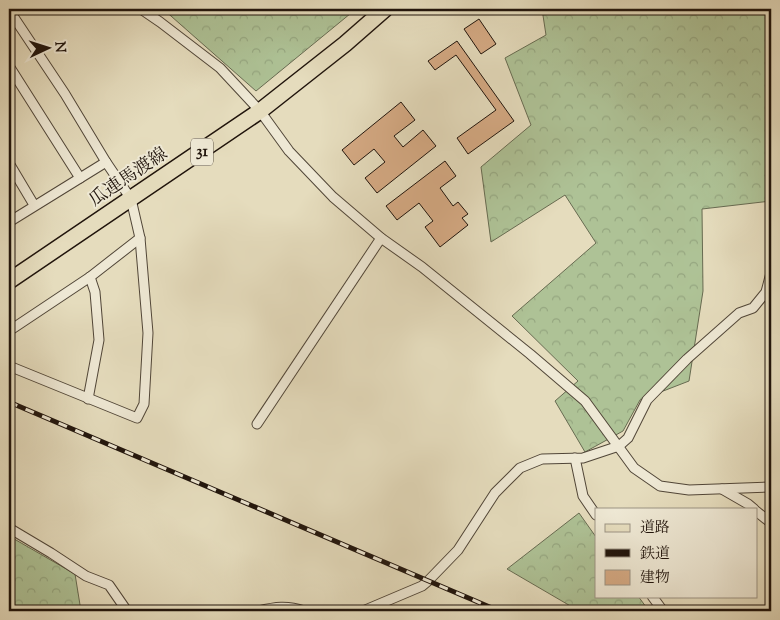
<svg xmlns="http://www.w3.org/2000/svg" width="780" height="620" viewBox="0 0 780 620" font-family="'Sorts Mill Goudy','Noto Serif JP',serif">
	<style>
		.forest { fill: url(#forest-crowns); stroke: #676b51 }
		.building { fill: #d5aa84; stroke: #20140c }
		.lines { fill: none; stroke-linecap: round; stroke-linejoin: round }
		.street-casing { stroke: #514638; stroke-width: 11 }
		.primary-casing { stroke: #20140c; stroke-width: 18 }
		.street { stroke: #eee8d4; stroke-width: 9 }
		.primary { stroke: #e5dcbd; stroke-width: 15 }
		.rail-casing { stroke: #20140c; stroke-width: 5 }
		.rail { stroke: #eee8d4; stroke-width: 3; stroke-dasharray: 9; stroke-linecap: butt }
		.labels { text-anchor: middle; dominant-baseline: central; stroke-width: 4; stroke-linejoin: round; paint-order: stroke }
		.shield { fill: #eee8d4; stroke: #5e5448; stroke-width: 1 }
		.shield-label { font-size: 16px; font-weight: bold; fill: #20140c }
		.street-label { font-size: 18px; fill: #20140c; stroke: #eee8d4 }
	</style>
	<defs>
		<pattern id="forest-crowns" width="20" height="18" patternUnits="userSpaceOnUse" patternTransform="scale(1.25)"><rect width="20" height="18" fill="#aec296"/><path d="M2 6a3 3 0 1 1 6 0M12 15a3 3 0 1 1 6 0" fill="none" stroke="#95a680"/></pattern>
	</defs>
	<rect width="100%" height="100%" fill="#e5dcbd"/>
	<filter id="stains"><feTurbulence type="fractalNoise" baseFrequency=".004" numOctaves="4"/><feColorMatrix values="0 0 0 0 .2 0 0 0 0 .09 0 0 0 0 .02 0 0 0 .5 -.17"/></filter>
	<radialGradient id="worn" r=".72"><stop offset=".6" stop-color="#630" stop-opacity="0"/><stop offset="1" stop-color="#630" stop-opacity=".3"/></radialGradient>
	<!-- forest -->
	<g class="forest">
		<polygon points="163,9 356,9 256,91"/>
		<polygon points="542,9 771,9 771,201 702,209 703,291 689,381 640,400 623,431 585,452 555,401 578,381 512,316 596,243 565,195 491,242 481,167 531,125 505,58 546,35"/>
		<polygon points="579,513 596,537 596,596 638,596 649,611 579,611 507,569"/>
		<polygon points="9,536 75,574 81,611 9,611"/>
	</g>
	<!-- building -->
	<g class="building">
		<polygon points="479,19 496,44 481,54 464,29"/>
		<polygon points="457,41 514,121 468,154 457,138 496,110 456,55 435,70 428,61"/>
		<polygon points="401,102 415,120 394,136 403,147 423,130 436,146 377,193 365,178 385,162 374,149 354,165 342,150"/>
		<polygon points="445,161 456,176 440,188 453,206 458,202 468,214 462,218 468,225 440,247 425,227 433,221 419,203 397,220 386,206"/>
	</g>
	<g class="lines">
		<!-- street casing -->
		<g class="street-casing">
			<g id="street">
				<polyline points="141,9 160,22 220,68 260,111 289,151 333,197 381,238 422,267 530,354 585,401 634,468 660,486 689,490 771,487"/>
				<polyline points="9,10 65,94 106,162 131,199 140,238 148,333 144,404 137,418 9,366"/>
				<polyline points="9,66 80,178"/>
				<polyline points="9,163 34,205"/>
				<polyline points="9,222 106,162"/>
				<polyline points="9,331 90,277 140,238"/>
				<polyline points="88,399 99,340 95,292 90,277"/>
				<polyline points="257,424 381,238"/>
				<polyline points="575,458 583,496 596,515"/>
				<polyline points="722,489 748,504 754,509"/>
				<polyline points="756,511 771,523"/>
				<polyline points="9,528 51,553 86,576 109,585 127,611"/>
				<polyline points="652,596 663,611"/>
				<path d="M 258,611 C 275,607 287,605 304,611"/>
				<polyline points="363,611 422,586 428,581 458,550 495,493 520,468 542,459 583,458 619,446 628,438 647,400 687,359 739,313 753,308 766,292 771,273"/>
			</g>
		</g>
		<!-- primary casing -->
		<g class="primary-casing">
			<polyline id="primary" points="9,281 260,111 345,44 385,9"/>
		</g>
		<!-- street -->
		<use href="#street" class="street"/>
		<!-- primary -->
		<use href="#primary" class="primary"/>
		<!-- rail casing -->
		<g class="rail-casing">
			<polyline id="rail" points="9,402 499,611"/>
		</g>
		<!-- rail -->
		<use href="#rail" class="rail"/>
	</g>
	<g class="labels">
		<!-- shield labels -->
		<rect class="shield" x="191" y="138.5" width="22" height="27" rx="4"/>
		<g class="shield-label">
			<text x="202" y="152">31</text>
		</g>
		<!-- street labels -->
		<g class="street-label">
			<text transform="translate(129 178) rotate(-34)">瓜連馬渡線</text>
		</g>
	</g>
	<!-- margin -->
	<rect width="780" height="620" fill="none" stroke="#e5dcbd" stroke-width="30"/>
	<rect x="10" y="10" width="760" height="600" fill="none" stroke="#20140c" stroke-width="2.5"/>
	<rect x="15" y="15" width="750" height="590" fill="none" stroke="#20140c"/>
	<!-- legend -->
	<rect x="595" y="508" width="162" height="90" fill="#eee8d4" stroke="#9c9384"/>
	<rect x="605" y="524" width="25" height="8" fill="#e5dcbd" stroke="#9c9384"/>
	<text x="640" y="532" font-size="15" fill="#20140c">道路</text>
	<rect x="605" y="549" width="25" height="8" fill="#20140c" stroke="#9c9384"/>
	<text x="640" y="558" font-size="15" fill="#20140c">鉄道</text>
	<rect x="605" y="570" width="25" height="15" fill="#d5aa84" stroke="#9c9384"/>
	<text x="640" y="582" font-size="15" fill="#20140c">建物</text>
	<!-- north arrow -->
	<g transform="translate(48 48) rotate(86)" stroke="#eee8d4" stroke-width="4" paint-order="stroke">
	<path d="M0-4L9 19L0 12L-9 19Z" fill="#20140c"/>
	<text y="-8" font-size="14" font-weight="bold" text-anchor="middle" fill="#20140c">N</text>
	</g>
	<rect width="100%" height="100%" filter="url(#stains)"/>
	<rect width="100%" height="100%" fill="url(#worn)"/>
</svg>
